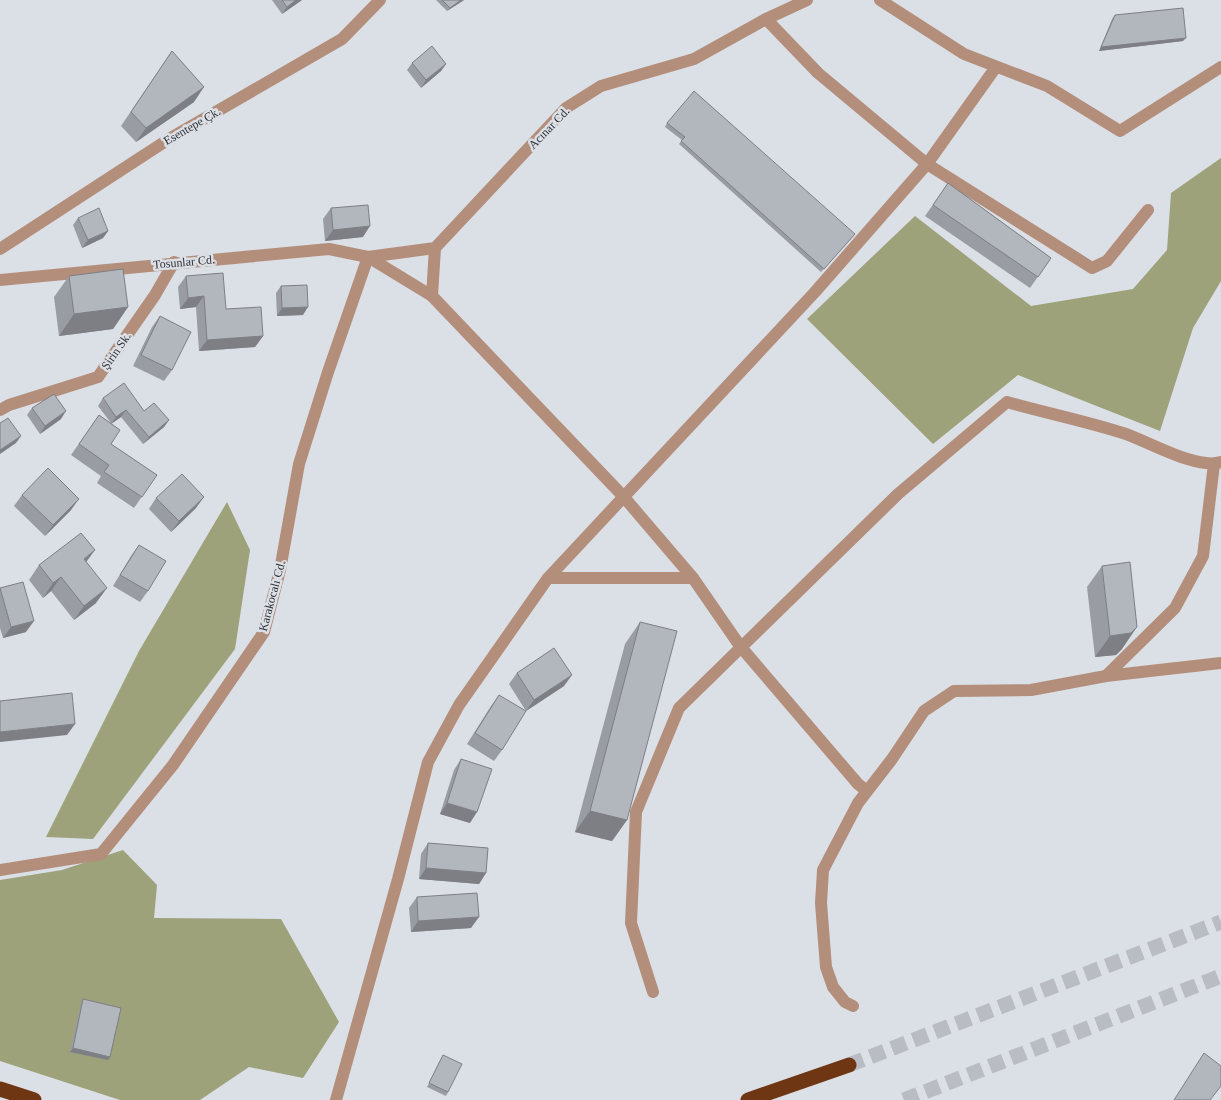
<svg xmlns="http://www.w3.org/2000/svg" width="1221" height="1100" viewBox="0 0 1221 1100" font-family="'Times New Roman',serif">
	<style>
		.forest { fill: #9da27a }
		.lines { fill: none; stroke-linecap: round; stroke-linejoin: round }
		.highway-tunnel { stroke: #b9bcc2; stroke-width: 15; stroke-dasharray: 15 8; stroke-linecap: butt }
		.street { stroke: #b38e7b; stroke-width: 12 }
		.highway { stroke: #6e3613; stroke-width: 15 }
		.wall { fill: #999da3 }
		.shaded-wall { fill: #7d7f84 }
		.building { fill: #b2b6bd; stroke: #7d7f84 }
		.labels { text-anchor: middle; dominant-baseline: central; stroke-width: 5; stroke-linejoin: round; paint-order: stroke }
		.street-label { font-size: 12px; fill: #2f3134; stroke: #dbdfe6 }
	</style>
	<rect width="100%" height="100%" fill="#dbdfe6"/>
	<!-- forest -->
	<g class="forest">
		<polygon points="1221,158 1221,281 1193,328 1160,431 1018,375 933,444 807,319 915,216 1031,306 1133,289 1167,250 1171,193"/>
		<polygon points="227,502 250,550 235,649 93,839 46,837 139,651"/>
		<polygon points="123,850 157,885 154,918 281,919 339,1022 303,1078 249,1067 200,1100 120,1100 0,1061 0,880 62,870"/>
	</g>
	<g class="lines">
		<!-- highway-tunnel -->
		<g class="highway-tunnel">
			<polyline points="849,1065 1221,922"/>
			<polyline points="904,1100 1221,976"/>
		</g>
		<!-- street -->
		<g class="street">
			<polyline points="880,0 964,54 1047,86 1120,131 1221,67"/>
			<polyline points="766,19 818,73 927,164 1092,268 1107,261 1148,210"/>
			<polyline points="0,249 169,139 342,39 380,0"/>
			<polyline points="368,257 435,248 566,108 601,86 694,59 766,19 807,0"/>
			<polyline points="0,280 329,249 368,257 432,296 435,248"/>
			<polyline points="432,296 623,496 693,578 740,646 858,784 867,791"/>
			<polyline points="0,410 9,405 98,377 155,295 174,262"/>
			<polyline points="548,578 693,578"/>
			<polyline points="1106,676 1175,608 1203,556 1214,464"/>
			<polyline points="0,870 101,854 173,765 264,632 280,570 299,464 328,372 368,257"/>
			<path d="M 653,992 L 631,923 L 636,812 L 679,708 L 898,494 L 1007,402 C 1046,413 1085,421 1123,433 C 1148,441 1196,470 1221,462"/>
			<polyline points="853,1006 845,1002 833,987 826,967 821,903 823,870 858,803 892,759 924,711 954,691 1031,690 1106,676 1221,663"/>
			<polyline points="336,1100 398,879 428,762 459,705 548,578 815,292 927,164 996,67"/>
		</g>
		<!-- highway -->
		<g class="highway">
			<polyline points="0,1089 34,1100"/>
			<polyline points="748,1100 849,1065"/>
		</g>
	</g>
	<!-- wall -->
	<g class="wall">
		<polygon points="272,0 302,0 282,14"/>
		<polygon points="436,0 464,0 447,11"/>
		<polygon points="1115,15 1183,41 1099,51 1112,19"/>
		<polygon points="172,51 194,102 136,142 121,126"/>
		<polygon points="412,63 446,64 441,71 421,88 407,70"/>
		<polygon points="667,123 852,237 821,272 679,144 682,140 665,127"/>
		<polygon points="948,183 1051,258 1030,288 925,216"/>
		<polygon points="331,208 363,237 325,241 323,219"/>
		<polygon points="78,218 108,231 103,238 82,248 73,225"/>
		<polygon points="69,276 128,307 113,329 59,336 54,297"/>
		<polygon points="186,276 226,309 263,336 255,347 199,351 196,307 180,309 178,287"/>
		<polygon points="281,286 303,315 277,316 276,293"/>
		<polygon points="160,316 172,370 164,381 133,366 152,327"/>
		<polygon points="103,398 169,420 164,427 143,444 121,417 111,424 111,444 157,475 134,508 97,483 101,476 71,455 99,415 111,423 98,406"/>
		<polygon points="32,408 61,419 40,434 27,415"/>
		<polygon points="22,495 71,510 45,536 14,506"/>
		<polygon points="156,498 196,508 171,532 149,509"/>
		<polygon points="139,545 148,591 140,602 113,586 131,556"/>
		<polygon points="86,562 96,603 74,620 51,591 43,598 29,580 39,565"/>
		<polygon points="1102,566 1122,649 1116,655 1095,657 1087,587"/>
		<polygon points="0,588 26,632 3,638 0,628"/>
		<polygon points="640,622 627,820 612,841 575,832 625,644"/>
		<polygon points="517,673 564,686 526,711 509,684"/>
		<polygon points="499,695 502,750 494,761 467,744 491,706"/>
		<polygon points="461,759 470,823 440,814 454,770"/>
		<polygon points="428,843 486,873 479,884 419,879 421,854"/>
		<polygon points="417,897 471,928 411,932 409,908"/>
		<polygon points="83,999 108,1060 70,1052 81,1003"/>
		<polygon points="443,1055 448,1092 446,1096 427,1087"/>
	</g>
	<!-- shaded-wall -->
	<g class="shaded-wall">
		<polygon points="296,0 302,0 282,14 287,7"/>
		<polygon points="461,0 464,0 447,11 450,8"/>
		<polygon points="1186,38 1183,41 1099,51 1101,47"/>
		<polygon points="446,64 441,71 421,88 426,80"/>
		<polygon points="204,87 194,102 136,142 146,128"/>
		<polygon points="370,226 363,237 325,241 333,230"/>
		<polygon points="108,231 103,238 82,248 88,240"/>
		<polygon points="204,296 196,307 180,309 188,298"/>
		<polygon points="128,307 113,329 59,336 74,314"/>
		<polygon points="308,307 303,315 277,316 282,308"/>
		<polygon points="263,336 255,347 199,351 207,340"/>
		<polygon points="126,410 121,417 111,424 116,417"/>
		<polygon points="66,411 61,419 40,434 45,426"/>
		<polygon points="169,420 164,427 143,444 149,437"/>
		<polygon points="21,436 16,443 0,454 0,450"/>
		<polygon points="204,497 196,508 171,532 179,521"/>
		<polygon points="79,499 71,510 45,536 53,525"/>
		<polygon points="95,550 84,565 84,559"/>
		<polygon points="61,577 51,591 43,598 53,583"/>
		<polygon points="107,588 96,603 74,620 84,606"/>
		<polygon points="34,621 26,632 3,638 11,627"/>
		<polygon points="1137,627 1122,649 1116,655 1095,657 1110,636"/>
		<polygon points="572,675 564,686 526,711 534,700"/>
		<polygon points="75,724 67,735 0,742 0,732"/>
		<polygon points="447,803 477,812 470,823 440,814"/>
		<polygon points="590,811 627,820 612,841 575,832"/>
		<polygon points="426,868 486,873 479,884 419,879"/>
		<polygon points="479,917 471,928 411,932 418,921"/>
		<polygon points="73,1048 110,1057 108,1060 70,1052"/>
	</g>
	<!-- building -->
	<g class="building">
		<polygon points="282,0 296,0 287,7"/>
		<polygon points="442,0 461,0 450,8"/>
		<polygon points="1183,8 1186,38 1101,47 1115,15"/>
		<polygon points="432,46 446,64 426,80 412,63"/>
		<polygon points="172,51 204,87 146,128 131,112"/>
		<polygon points="694,91 855,234 824,269 681,141 685,137 667,123"/>
		<polygon points="948,183 1051,258 1038,277 933,205"/>
		<polygon points="368,205 370,226 333,230 331,208"/>
		<polygon points="99,208 108,231 88,240 78,218"/>
		<polygon points="123,269 128,307 74,314 69,276"/>
		<polygon points="223,273 226,309 261,307 263,336 207,340 204,296 188,298 186,276"/>
		<polygon points="307,285 308,307 282,308 281,286"/>
		<polygon points="160,316 191,332 172,370 141,355"/>
		<polygon points="124,383 144,411 154,403 169,420 149,437 126,410 116,417 103,398"/>
		<polygon points="54,394 66,411 45,426 32,408"/>
		<polygon points="99,415 120,430 111,444 157,475 142,497 104,472 109,465 79,444"/>
		<polygon points="8,418 21,436 0,450 0,423"/>
		<polygon points="48,468 79,499 53,525 22,495"/>
		<polygon points="182,474 204,497 179,521 156,498"/>
		<polygon points="81,533 95,550 84,559 107,588 84,606 61,577 53,583 39,565"/>
		<polygon points="139,545 166,561 148,591 120,575"/>
		<polygon points="1130,562 1137,627 1131,633 1110,636 1102,566"/>
		<polygon points="23,582 34,621 11,627 0,588"/>
		<polygon points="640,622 677,631 627,820 590,811"/>
		<polygon points="554,648 572,675 534,700 517,673"/>
		<polygon points="72,693 75,724 0,732 0,701"/>
		<polygon points="499,695 526,711 502,750 475,733"/>
		<polygon points="461,759 492,769 477,812 447,803"/>
		<polygon points="428,843 488,848 486,873 426,868"/>
		<polygon points="477,893 479,917 418,921 417,897"/>
		<polygon points="83,999 121,1008 110,1057 73,1048"/>
		<polygon points="1204,1053 1221,1066 1221,1086 1210,1100 1174,1100"/>
		<polygon points="443,1055 462,1064 448,1092 429,1083"/>
	</g>
	<g class="labels">
		<!-- street labels -->
		<g class="street-label">
			<text transform="translate(192 126) rotate(-30)">Esentepe Çk.</text>
			<text transform="translate(549 128) rotate(-46)">Acınar Cd.</text>
			<text transform="translate(184 262) rotate(-5)">Tosunlar Cd.</text>
			<text transform="translate(116 351) rotate(-55)">Şirin Sk.</text>
			<text transform="translate(272 596) rotate(-75)">Karakocalı Cd.</text>
		</g>
	</g>
</svg>
